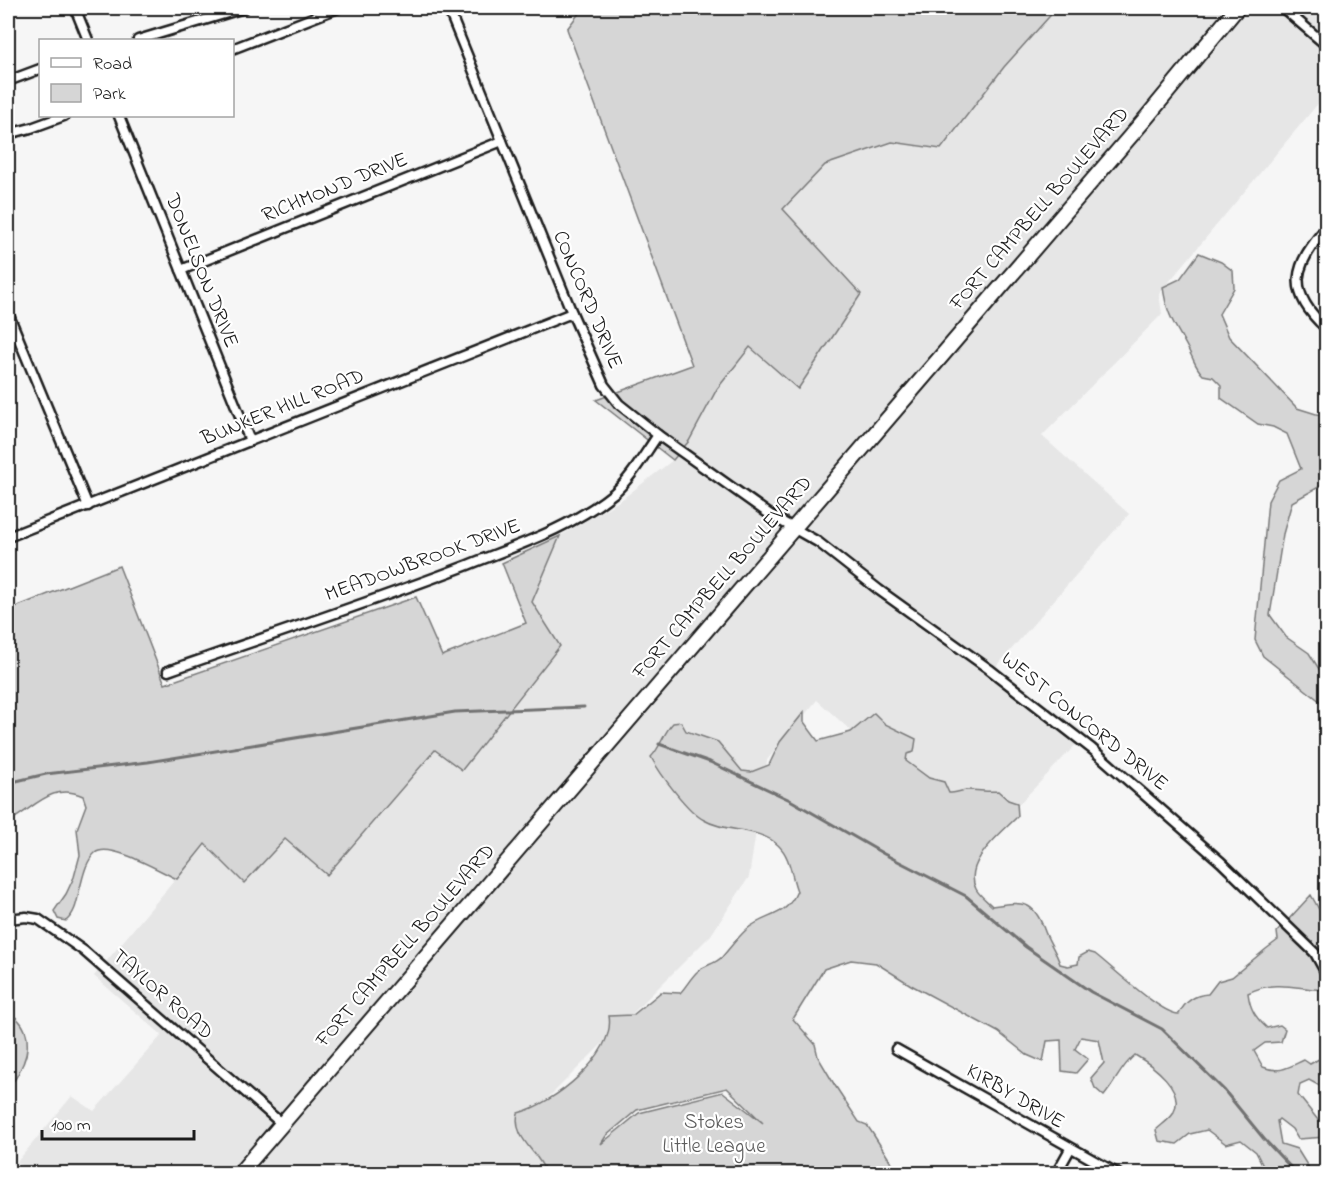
<svg xmlns="http://www.w3.org/2000/svg" width="1334" height="1181" viewBox="0 0 1334 1181" font-family="'Indie Flower',sans-serif">
	<style>
		.built { fill: #e6e6e6 }
		.green { fill: #d6d6d6; stroke: #797979; stroke-width: 1.5; fill-rule: evenodd }
		.lines { fill: none; stroke-linecap: round; stroke-linejoin: round }
		.stream { stroke: #727272; stroke-width: 3 }
		.minor-casing { stroke: #1c1c1c; stroke-width: 13 }
		.trunk-casing { stroke: #1c1c1c; stroke-width: 18 }
		.minor { stroke: #fff; stroke-width: 8 }
		.trunk { stroke: #fff; stroke-width: 14 }
		.labels { text-anchor: middle; dominant-baseline: central; stroke-width: 4.5; stroke-linejoin: round; paint-order: stroke }
		.street-label { font-size: 21px; fill: #1c1c1c; stroke: #fff }
		.park-label { font-size: 21px; fill: #5d5d5d; stroke: #fff }
	</style>
	<rect width="100%" height="100%" fill="#f6f6f6"/>
	<filter id="ink" filterUnits="userSpaceOnUse"><feTurbulence type="fractalNoise" baseFrequency=".0167" numOctaves="2"/><feDisplacementMap in="SourceGraphic" scale="12" xChannelSelector="R" yChannelSelector="G"/><feConvolveMatrix kernelMatrix="1 2 1 2 8 2 1 2 1" color-interpolation-filters="sRGB"/></filter>
	<g filter="url(#ink)">
		<!-- built -->
		<polygon class="built" points="1057,8 1326,8 1326,94 1159,294 1162,314 1042,436 1129,514 996,667 1086,734 998,826 849,729 817,700 767,760 749,877 711,935 518,1128 543,1154 550,1173 32,1174 17,1162 72,1096 94,1111 162,1035 94,976 205,844 244,883 285,839 328,875 436,750 462,770 560,647 532,602 560,536 621,500 673,460 689,441 717,389 750,347 798,389 861,294 783,209 825,165 893,142 941,149 1004,67"/>
		<!-- green -->
		<g class="green">
			<polygon points="583,8 1057,8 1004,67 941,149 892,142 825,165 783,209 861,294 798,389 750,347 717,389 689,441 673,460 596,400 692,365 567,29"/>
			<path d="M 1199,253 L 1221,262 L 1233,271 L 1234,288 L 1219,314 L 1229,337 L 1297,408 L 1326,417 L 1326,483 L 1292,502 L 1283,534 L 1270,615 L 1286,637 L 1309,653 L 1326,680 L 1326,706 L 1263,656 L 1255,640 L 1268,501 L 1279,480 L 1301,469 L 1287,434 L 1273,427 L 1258,424 L 1221,398 L 1221,385 L 1213,377 L 1203,375 C 1196,368 1195,363 1191,355 C 1178,328 1167,319 1163,287 L 1180,279 Z"/>
			<path d="M 560,536 L 532,602 L 560,646 L 462,770 L 435,750 L 327,875 L 285,839 L 244,883 L 205,844 L 177,879 C 161,872 110,841 95,853 C 86,861 83,877 80,888 C 77,900 76,913 66,921 L 58,919 L 54,911 L 66,894 L 74,877 L 80,855 L 77,829 L 86,805 L 83,796 C 51,782 35,808 8,822 L 8,610 L 119,566 L 165,684 L 416,597 L 442,656 L 526,623 L 502,563 Z"/>
			<path d="M 804,712 L 804,722 L 818,741 L 851,732 L 874,713 L 885,724 L 916,739 L 914,752 L 907,754 L 906,761 L 929,778 L 944,782 L 949,793 C 956,793 962,790 968,790 C 979,790 987,792 998,791 L 1008,800 L 1017,803 L 1018,816 C 1003,832 962,862 976,889 C 979,895 987,901 992,906 C 1021,902 1033,899 1044,929 C 1048,941 1056,951 1060,964 L 1068,966 L 1078,964 L 1079,957 L 1088,952 L 1095,954 C 1112,967 1162,1015 1179,1014 C 1185,1001 1194,995 1208,994 L 1218,981 L 1232,977 L 1266,949 L 1278,940 L 1277,932 L 1311,895 L 1326,922 L 1326,990 C 1298,989 1275,979 1248,993 C 1250,1009 1255,1017 1267,1028 L 1280,1025 L 1285,1029 L 1281,1042 L 1265,1043 L 1254,1051 L 1263,1067 C 1280,1074 1289,1067 1304,1060 L 1310,1064 L 1326,1055 L 1326,1082 L 1320,1086 L 1309,1080 L 1300,1084 L 1298,1095 L 1318,1120 L 1326,1119 L 1326,1137 L 1298,1139 L 1292,1129 L 1279,1119 L 1277,1121 L 1281,1144 L 1297,1149 L 1312,1173 L 1255,1173 L 1263,1166 L 1256,1152 L 1241,1140 L 1226,1144 L 1207,1130 L 1190,1134 L 1177,1144 L 1159,1141 L 1156,1130 C 1161,1125 1169,1120 1173,1114 C 1187,1089 1152,1065 1135,1055 C 1121,1066 1116,1082 1104,1096 L 1095,1088 L 1091,1078 L 1104,1063 L 1099,1040 L 1081,1037 L 1075,1049 L 1088,1059 L 1076,1073 L 1062,1071 L 1061,1040 L 1047,1041 L 1043,1062 L 1027,1055 L 998,1032 L 911,985 L 876,963 L 851,960 L 824,969 L 793,1019 L 815,1044 L 818,1057 L 834,1084 L 859,1122 L 867,1125 L 873,1134 L 898,1173 L 546,1173 C 538,1151 512,1138 518,1113 C 552,1105 616,1055 609,1016 L 633,1015 L 661,992 L 680,993 C 686,987 691,977 698,971 C 705,965 715,964 722,957 C 730,948 737,938 747,929 C 766,913 786,918 797,891 C 791,876 791,857 778,845 C 759,827 726,833 704,820 C 688,812 660,774 651,757 C 661,747 663,733 673,723 L 681,722 L 686,731 L 718,742 L 742,771 L 751,772 L 769,765 L 780,742 ZM 727,1088 L 763,1123 L 723,1092 L 639,1113 L 601,1144 L 606,1136 L 637,1110 Z"/>
			<path d="M 8,1012 C 31,1025 32,1049 19,1072 C 16,1078 14,1082 8,1085 Z"/>
		</g>
		<g class="lines">
			<!-- stream -->
			<g class="stream">
				<polyline points="659,744 710,762 790,800 884,854 966,896 1026,947 1091,992 1162,1029 1224,1090 1264,1139 1297,1174"/>
				<polyline points="8,783 46,774 148,762 455,712 584,707"/>
			</g>
			<!-- minor casing -->
			<g class="minor-casing">
				<g id="minor">
					<polyline points="75,8 88,40"/>
					<polyline points="448,8 572,313 604,385 619,404 658,435 772,516 818,542 879,590 989,669 1092,749 1221,862 1315,953 1326,973"/>
					<polyline points="1283,8 1326,45"/>
					<polyline points="138,40 244,8"/>
					<polyline points="232,49 338,8"/>
					<polyline points="8,81 40,69"/>
					<polyline points="119,116 250,441"/>
					<polyline points="8,134 31,128 64,116"/>
					<path d="M 1326,228 C 1294,265 1285,291 1326,328"/>
					<polyline points="181,270 502,141"/>
					<polyline points="8,313 88,506"/>
					<polyline points="8,537 572,313"/>
					<path d="M 168,671 C 268,636 369,603 468,565 C 518,545 571,528 614,493 C 632,477 644,455 658,435"/>
					<polyline points="8,919 26,917 38,919 84,951 282,1124"/>
					<polyline points="896,1049 1118,1174"/>
					<polyline points="1056,1174 1070,1149"/>
				</g>
			</g>
			<!-- trunk casing -->
			<g class="trunk-casing">
				<polyline id="trunk" points="239,1174 1146,118 1237,8"/>
			</g>
			<!-- minor -->
			<use href="#minor" class="minor"/>
			<!-- trunk -->
			<use href="#trunk" class="trunk"/>
		</g>
	</g>
	<g class="labels">
		<!-- street labels -->
		<g class="street-label">
			<text transform="translate(335 188) rotate(-22)">RICHMOND DRIVE</text>
			<text transform="translate(1040 209) rotate(-49)">FORT CAMPBELL BOULEVARD</text>
			<text transform="translate(201 271) rotate(68)">DONELSON DRIVE</text>
			<text transform="translate(587 300) rotate(67)">CONCORD DRIVE</text>
			<text transform="translate(283 408) rotate(-22)">BUNKER HILL ROAD</text>
			<text transform="translate(423 561) rotate(-20)">MEADOWBROOK DRIVE</text>
			<text transform="translate(723 578) rotate(-49)">FORT CAMPBELL BOULEVARD</text>
			<text transform="translate(1084 722) rotate(39)">WEST CONCORD DRIVE</text>
			<text transform="translate(406 946) rotate(-49)">FORT CAMPBELL BOULEVARD</text>
			<text transform="translate(162 995) rotate(41)">TAYLOR ROAD</text>
			<text transform="translate(1015 1097) rotate(30)">KIRBY DRIVE</text>
		</g>
		<!-- park labels -->
		<g class="park-label">
			<text x="714" y="1123">Stokes<tspan x="714" dy="24">Little League</tspan></text>
		</g>
	</g>
	<!-- margin -->
	<rect width="1334" height="1181" fill="none" stroke="#fff" stroke-width="30"/>
	<rect x="15" y="15" width="1304" height="1151" fill="none" stroke="#1c1c1c" stroke-width="2" filter="url(#ink)"/>
	<!-- legend -->
	<rect x="39" y="39" width="195" height="78" fill="#ffffff" stroke="#a4a4a4" stroke-width="1.5"/>
	<rect x="51" y="58" width="30" height="9" fill="#ffffff" stroke="#a4a4a4" stroke-width="1.5"/>
	<text x="93" y="69" font-size="18" fill="#1c1c1c">Road</text>
	<rect x="51" y="84" width="30" height="18" fill="#d6d6d6" stroke="#a4a4a4" stroke-width="1.5"/>
	<text x="93" y="99" font-size="18" fill="#1c1c1c">Park</text>
	<!-- scale -->
	<path d="M42 1130v9h152v-9" fill="none" stroke="#1c1c1c" stroke-width="3"/>
	<text x="51" y="1130" font-size="18" fill="#1c1c1c" stroke="#ffffff" stroke-width="4.5" paint-order="stroke">100 m</text>
</svg>
